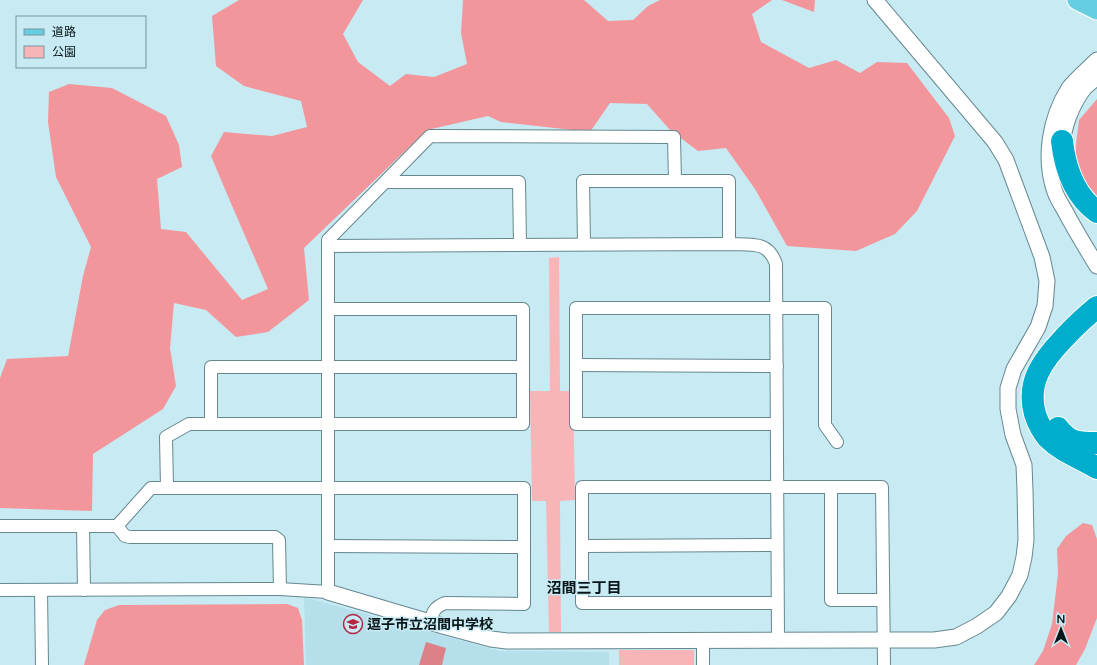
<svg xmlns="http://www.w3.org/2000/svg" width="1097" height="665" viewBox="0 0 1097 665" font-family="'Varela Round','Noto Sans JP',sans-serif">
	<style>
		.built { fill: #b4dfeb }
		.green { fill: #f7b5b8 }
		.forest { fill: #f3969c }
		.water { fill: #dd8188 }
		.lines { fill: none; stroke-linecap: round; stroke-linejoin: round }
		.minor-casing { stroke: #66878f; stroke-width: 14 }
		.tertiary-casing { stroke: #66878f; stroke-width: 17 }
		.primary-casing { stroke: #fff; stroke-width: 21 }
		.motorway-casing { stroke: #fff; stroke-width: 24 }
		.minor { stroke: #fff; stroke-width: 12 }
		.tertiary { stroke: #fff; stroke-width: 15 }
		.primary { stroke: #66cee0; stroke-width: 19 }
		.motorway { stroke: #00adcc; stroke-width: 22 }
		.labels { text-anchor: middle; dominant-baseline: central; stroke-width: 3; stroke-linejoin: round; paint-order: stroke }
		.poi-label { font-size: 14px; font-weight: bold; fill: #091619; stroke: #c7eaf3; text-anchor: start }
		.neighbourhood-label { font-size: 15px; font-weight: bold; fill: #091619; stroke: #c7eaf3 }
	</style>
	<rect width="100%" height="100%" fill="#c7eaf3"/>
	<!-- built -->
	<polygon class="built" points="304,597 499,651 609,652 609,665 306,665"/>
	<!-- green -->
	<g class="green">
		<polygon points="559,257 560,391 573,391 575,500 560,501 561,632 549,632 546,501 532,501 530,391 550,391 549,258"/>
		<rect x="619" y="650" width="75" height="15"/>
	</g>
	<!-- forest -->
	<g class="forest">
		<polygon points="239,0 363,0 343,34 358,62 390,86 406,74 434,77 467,64 461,33 463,0 584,0 608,21 633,20 648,6 660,0 772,0 752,14 761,42 809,68 836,60 860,73 877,62 907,63 949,118 955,136 917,211 895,234 856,251 787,246 755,189 726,148 698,151 670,130 647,104 610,103 590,132 501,122 488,116 427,130 304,248 309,300 268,332 236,337 206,310 174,303 170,348 176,386 163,409 93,454 92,511 0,508 0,378 7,359 68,356 83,276 91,247 56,177 48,122 49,92 69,84 112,88 166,116 179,145 182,167 157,179 161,229 186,232 242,300 268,289 230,201 211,156 224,132 272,136 307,127 301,101 244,86 216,66 212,16"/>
		<polygon points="782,0 815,0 814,12"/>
		<polygon points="1097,99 1097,196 1075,171 1076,144 1079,120"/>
		<polygon points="1083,523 1092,525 1097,539 1097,618 1085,649 1076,665 1034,665 1043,651 1052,624 1058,574 1057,549 1066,536"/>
		<polygon points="287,604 298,608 302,620 304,665 84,665 97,620 105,610 119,605"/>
	</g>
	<!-- water -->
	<polygon class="water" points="426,642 446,648 442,665 419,665"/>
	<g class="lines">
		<!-- minor casing -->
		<g class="minor-casing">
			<g id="minor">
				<polyline points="386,182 519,182 520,245"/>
				<polyline points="584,244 583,181 729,181 729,244"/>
				<path d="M 328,246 L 729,244 C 750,245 768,240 776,264 L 778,640"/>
				<polyline points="576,365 777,366"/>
				<polyline points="211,424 211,367 523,367"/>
				<polyline points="777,424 576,424 576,308 825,308 825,425 837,442"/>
				<polyline points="167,488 166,437 189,424 523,424 523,309 328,309"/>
				<polyline points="831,488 831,600 883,600"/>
				<path d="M 0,526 L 117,526 L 151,488 L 524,488 L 524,604 L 445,603 C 435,607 433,611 430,622"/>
				<polyline points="83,526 84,590"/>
				<polyline points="117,526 125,536 130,537 275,537 279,540 280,589"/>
				<polyline points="328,546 524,547"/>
				<polyline points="582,546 777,545"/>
				<polyline points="0,590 280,589 328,592 328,240 430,136 674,137 675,181"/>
				<polyline points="41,590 42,665"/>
				<polyline points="777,603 582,603 582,487 882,487 884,665"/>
				<polyline points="703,640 703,665"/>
			</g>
		</g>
		<!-- tertiary casing -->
		<g class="tertiary-casing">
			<g id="tertiary">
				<path d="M 1097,60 C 1088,69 1077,78 1069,88 C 1050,118 1043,158 1055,192 C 1057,198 1061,204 1065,211 C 1075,230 1086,248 1097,266"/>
				<path d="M 1060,151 C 1064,128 1070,106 1085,87 C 1089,84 1093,80 1097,77"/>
				<polyline points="328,592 443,626 491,639 507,641 884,640 934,640 956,637 977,626 996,613 1009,596 1020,575 1024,557 1026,540 1025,490 1024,465 1013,435 1008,409 1008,388 1014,369 1038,327 1045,306 1047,281 1042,257 1006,160 995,142 875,0"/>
			</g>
		</g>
		<!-- primary casing -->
		<g class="primary-casing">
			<polyline id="primary" points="1077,0 1097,10"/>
		</g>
		<!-- motorway casing -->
		<g class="motorway-casing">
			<g id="motorway">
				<path d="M 1062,141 C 1065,168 1074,195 1097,212"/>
				<path d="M 1097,307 C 1085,317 1074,327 1064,338 C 1043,360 1026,382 1035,414 C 1038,423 1042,431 1048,438 C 1062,452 1081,458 1097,468"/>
				<path d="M 1058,428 C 1070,443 1078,443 1097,443"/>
			</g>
		</g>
		<!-- minor -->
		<use href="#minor" class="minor"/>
		<!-- tertiary -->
		<use href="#tertiary" class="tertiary"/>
		<!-- primary -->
		<use href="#primary" class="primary"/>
		<!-- motorway -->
		<use href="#motorway" class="motorway"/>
	</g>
	<!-- icons -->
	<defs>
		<g id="school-ring" transform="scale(1)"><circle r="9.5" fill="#c7eaf3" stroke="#b62542" stroke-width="1.5"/><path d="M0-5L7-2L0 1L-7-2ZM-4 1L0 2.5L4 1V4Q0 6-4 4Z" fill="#b62542"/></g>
	</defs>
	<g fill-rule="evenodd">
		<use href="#school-ring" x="353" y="624"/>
	</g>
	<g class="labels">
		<!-- poi labels -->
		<g class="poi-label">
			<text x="367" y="624">逗子市立沼間中学校</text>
		</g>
		<!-- neighbourhood labels -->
		<g class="neighbourhood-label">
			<text x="584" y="588">沼間三丁目</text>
		</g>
	</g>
	<!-- legend -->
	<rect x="16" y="16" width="130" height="52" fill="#c7eaf3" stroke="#7b959c"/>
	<rect x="24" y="29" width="20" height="6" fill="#66cee0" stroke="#7b959c"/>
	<text x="52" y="36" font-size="12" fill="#091619">道路</text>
	<rect x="24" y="46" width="20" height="12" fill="#f7b5b8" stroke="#7b959c"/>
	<text x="52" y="56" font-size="12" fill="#091619">公園</text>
	<!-- north arrow -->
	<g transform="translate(1061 629)" stroke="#c7eaf3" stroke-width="3" paint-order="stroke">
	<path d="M0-3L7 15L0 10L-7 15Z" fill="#091619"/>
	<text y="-6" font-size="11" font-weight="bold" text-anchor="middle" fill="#091619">N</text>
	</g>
</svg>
